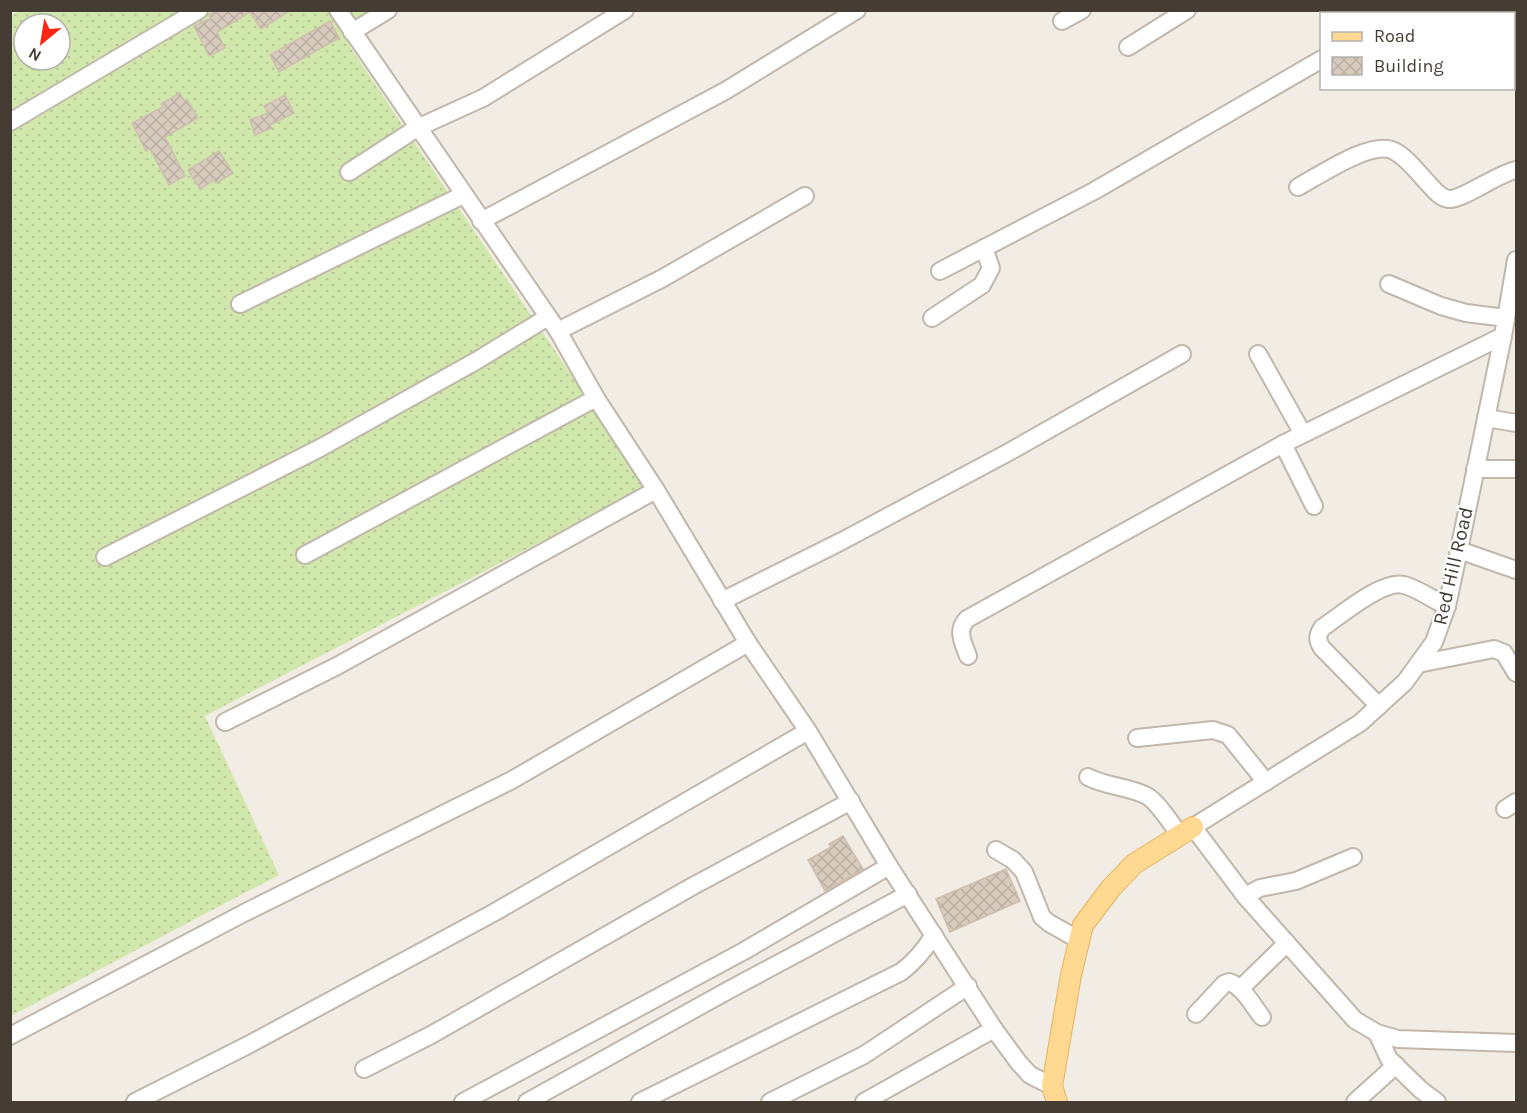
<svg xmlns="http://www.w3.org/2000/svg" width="1527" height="1113" viewBox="0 0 1527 1113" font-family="Karla,sans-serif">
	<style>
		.garden { fill: url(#garden-dots); fill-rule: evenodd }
		.building { fill: url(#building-cross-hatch); stroke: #cfbfad; stroke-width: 1.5 }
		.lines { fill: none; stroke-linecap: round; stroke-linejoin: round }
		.minor-casing { stroke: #c1b7aa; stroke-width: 20 }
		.major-casing { stroke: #e5b360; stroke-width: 22 }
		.minor { stroke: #fff; stroke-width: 16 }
		.major { stroke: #ffd891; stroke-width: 20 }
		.labels { text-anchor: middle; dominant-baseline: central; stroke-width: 4.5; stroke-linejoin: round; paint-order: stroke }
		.street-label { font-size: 20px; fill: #453d34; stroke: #fff }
	</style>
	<defs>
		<pattern id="garden-dots" width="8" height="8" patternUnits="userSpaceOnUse" patternTransform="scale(1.5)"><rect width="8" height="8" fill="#d1e8ac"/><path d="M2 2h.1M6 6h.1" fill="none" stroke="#b5c895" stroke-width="1.8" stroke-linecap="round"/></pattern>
		<pattern id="building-cross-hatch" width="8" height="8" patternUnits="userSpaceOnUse" patternTransform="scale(1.5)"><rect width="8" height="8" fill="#d7cbbd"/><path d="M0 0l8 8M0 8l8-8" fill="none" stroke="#baafa3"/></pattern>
	</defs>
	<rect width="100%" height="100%" fill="#f2ede4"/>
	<!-- garden -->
	<path class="garden" d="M 20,10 L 397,11 L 350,47 L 647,487 L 205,716 L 279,875 L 11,1016 L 11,16 ZM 24,24 L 60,24 L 60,60 L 24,60 Z"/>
	<!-- building -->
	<g class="building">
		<polygon points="217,10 291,10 261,29 250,12 217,32 225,48 209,56 194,26 211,18 209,15"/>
		<polygon points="330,21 339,38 279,72 270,55"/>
		<polygon points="180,93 184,101 187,99 198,118 165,137 185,176 169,185 150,149 146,151 132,123 163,107 161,104"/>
		<polygon points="285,95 294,113 270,125 272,128 255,135 250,120 268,113 264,106"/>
		<polygon points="219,151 233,173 216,183 214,180 200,189 188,170"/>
		<polygon points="843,836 863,869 825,891 808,860 831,847 829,844"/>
		<polygon points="1006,869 1020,901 950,932 936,899"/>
	</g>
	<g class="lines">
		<!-- minor casing -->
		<g class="minor-casing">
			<g id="minor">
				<polyline points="338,10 558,331 596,398 656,490 748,643 808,731 889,866 994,1029 1019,1063 1030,1075 1052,1086"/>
				<polyline points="1402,14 1408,10"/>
				<polyline points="1062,21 1082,10"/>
				<polyline points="352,32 388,10"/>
				<polyline points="1128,47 1187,10"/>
				<polyline points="10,122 199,10"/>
				<polyline points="349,172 417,128 483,98 625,10"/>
				<path d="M 1298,187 C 1319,176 1372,139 1394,151 C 1406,157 1416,170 1425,180 C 1432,187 1439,198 1449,199 C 1462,200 1497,174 1516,170"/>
				<polyline points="481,221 725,91 857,10"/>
				<polyline points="1516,260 1503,336 1459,550 1447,606 1434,642 1405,682 1360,723 1193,827 1245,896 1355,1020 1377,1033 1398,1039 1516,1043"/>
				<polyline points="940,271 1094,191 1322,59"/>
				<polyline points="1389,284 1441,306 1466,313 1506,318"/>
				<polyline points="240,304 463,195"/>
				<polyline points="932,318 982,285 991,268 984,248"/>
				<polyline points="558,331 663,278 805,196"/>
				<polyline points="1258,354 1303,434"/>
				<polyline points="1486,418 1516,423"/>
				<polyline points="1475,469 1516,469"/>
				<polyline points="1314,506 1283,444 1503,336"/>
				<polyline points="1459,550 1516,570"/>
				<polyline points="305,555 596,398"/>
				<polyline points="105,557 320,448 476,361 548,317"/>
				<polyline points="722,601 842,541 1009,452 1182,354"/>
				<path d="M 968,656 C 963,642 956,631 967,619 L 1283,444"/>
				<polyline points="1418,664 1494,649 1504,653 1516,673"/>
				<path d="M 1379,706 L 1322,648 C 1317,640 1317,636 1322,628 C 1340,616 1383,579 1404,585 C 1419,589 1433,600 1447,606"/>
				<polyline points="225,722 337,666 656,490"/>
				<polyline points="1137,738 1213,730 1228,735 1266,782"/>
				<path d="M 1088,777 C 1107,787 1128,786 1147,796 C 1157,801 1172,825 1180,835"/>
				<polyline points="1505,809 1516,802"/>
				<polyline points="996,850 1013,860 1024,872 1042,917 1049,923 1079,940"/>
				<polyline points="1245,896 1260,888 1296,881 1353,857"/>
				<polyline points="1240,989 1287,943"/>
				<path d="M 1196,1014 L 1224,984 L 1229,982 C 1243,986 1253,1006 1262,1017"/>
				<polyline points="1377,1033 1389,1059 1421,1090 1437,1102"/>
				<polyline points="10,1036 244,913 512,780 748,643"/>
				<polyline points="364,1069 431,1035 693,886 851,801"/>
				<polyline points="135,1102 248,1045 495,912 808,731"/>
				<polyline points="463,1102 744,951 889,866"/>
				<polyline points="527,1102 727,991 908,894"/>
				<path d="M 640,1102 L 901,972 C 915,962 925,949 934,935"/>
				<polyline points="770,1102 864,1055 968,986"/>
				<polyline points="864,1102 994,1029"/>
				<polyline points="1355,1102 1396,1065"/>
			</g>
		</g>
		<!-- major casing -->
		<g class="major-casing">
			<polyline id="major" points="1057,1102 1052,1086 1071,975 1083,925 1111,888 1134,864 1193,827"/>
		</g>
		<!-- minor -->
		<use href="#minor" class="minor"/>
		<!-- major -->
		<use href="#major" class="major"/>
	</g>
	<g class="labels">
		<!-- street labels -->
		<g class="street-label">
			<text transform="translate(1453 566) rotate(-77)">Red Hill Road</text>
		</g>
	</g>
	<!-- border -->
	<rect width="1527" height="1113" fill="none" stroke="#453d34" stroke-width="24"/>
	<!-- legend -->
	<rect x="1320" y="12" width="195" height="78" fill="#ffffff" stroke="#b5b1ae" stroke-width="1.5"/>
	<rect x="1332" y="32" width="30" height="9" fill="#ffd891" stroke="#b5b1ae" stroke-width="1.5"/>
	<text x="1374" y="42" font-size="18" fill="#453d34">Road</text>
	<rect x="1332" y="57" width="30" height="18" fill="url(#building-cross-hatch)" stroke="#b5b1ae" stroke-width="1.5"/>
	<text x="1374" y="72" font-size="18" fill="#453d34">Building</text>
	<!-- north arrow -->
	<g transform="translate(42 42) rotate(210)"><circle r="28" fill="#ffffff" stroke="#b5b1ae" stroke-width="1.5"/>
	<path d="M0-4.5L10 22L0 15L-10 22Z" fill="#fc2412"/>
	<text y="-9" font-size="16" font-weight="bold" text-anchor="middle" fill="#453d34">N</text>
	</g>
</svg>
